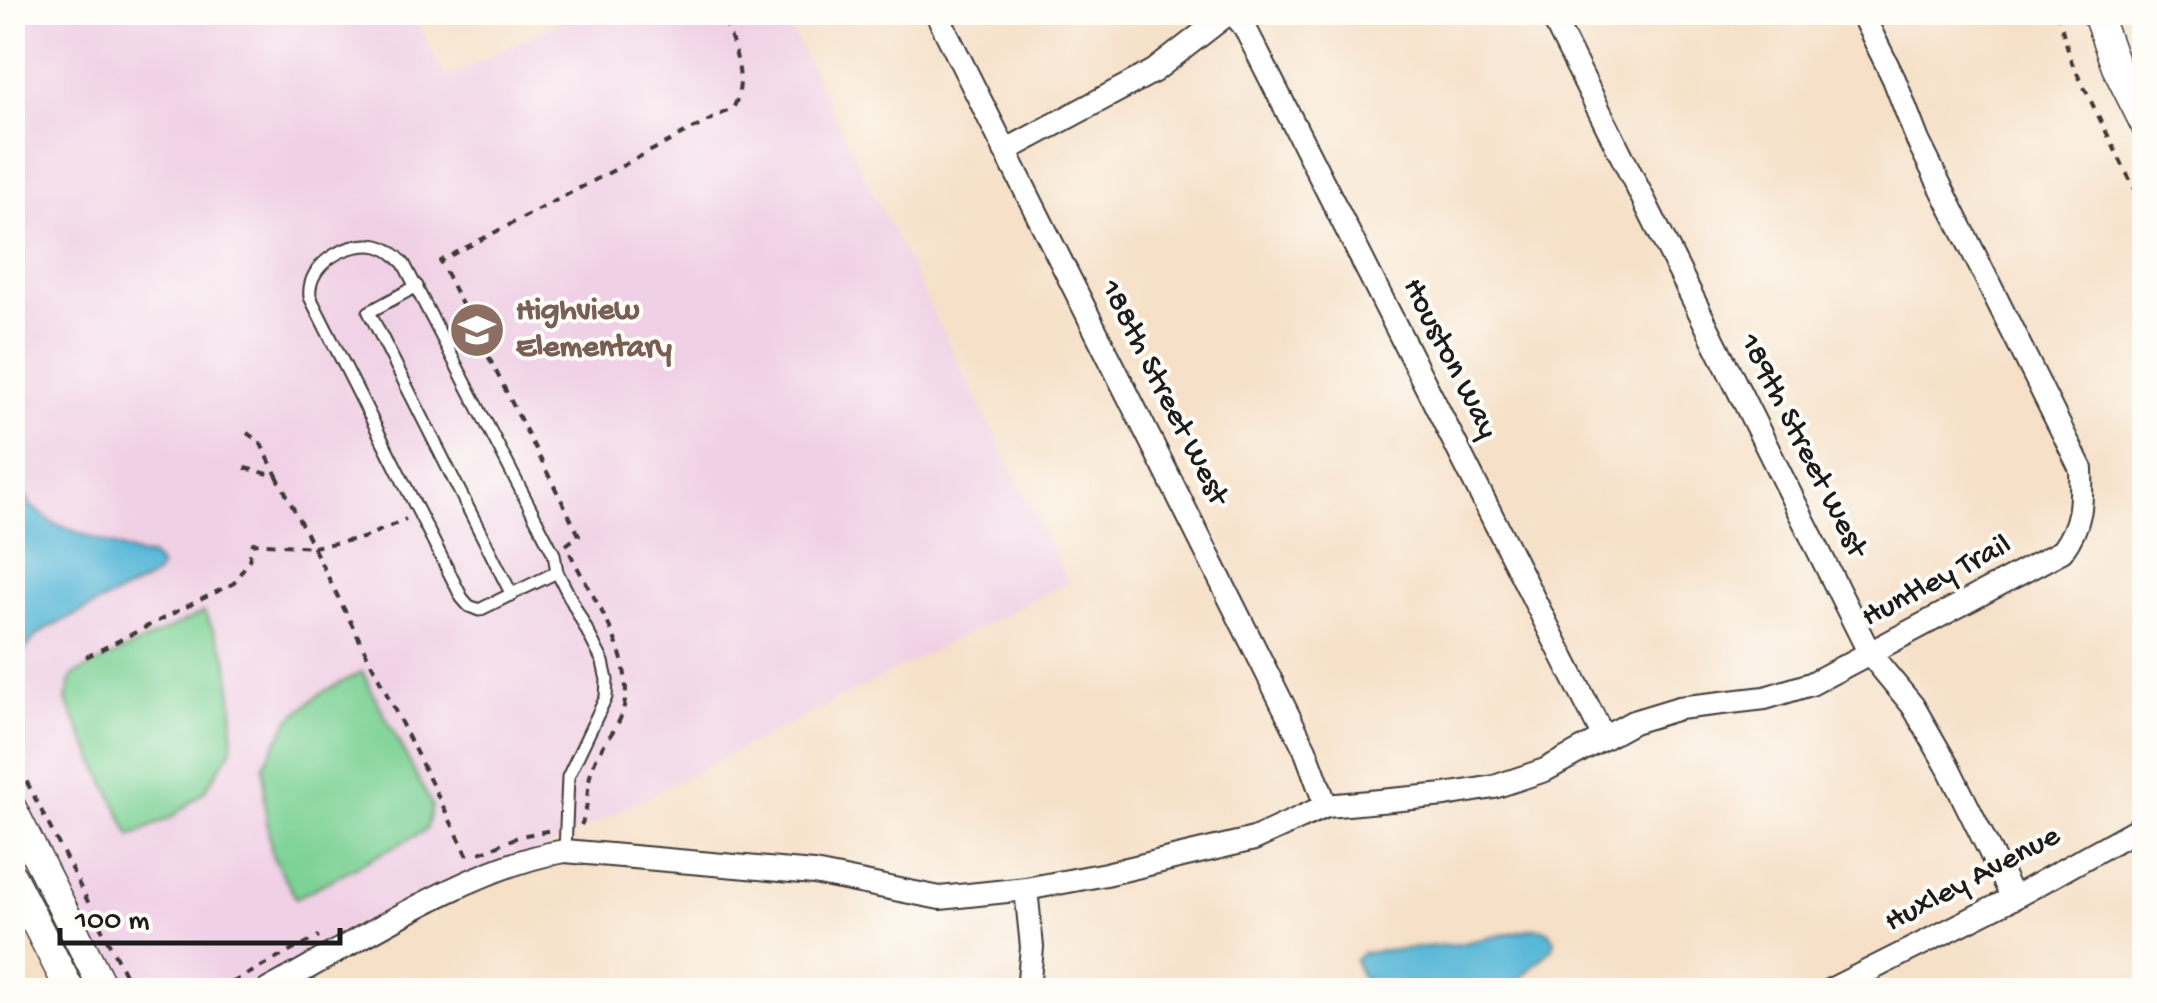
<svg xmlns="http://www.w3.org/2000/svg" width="2157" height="1003" viewBox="0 0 2157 1003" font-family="'Gochi Hand',sans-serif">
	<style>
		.built { fill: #f0d0e5 }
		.green { fill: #7dd295; stroke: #4c7758; stroke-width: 2.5 }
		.water { fill: #59b8d8; stroke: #3a6a7a; stroke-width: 2.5 }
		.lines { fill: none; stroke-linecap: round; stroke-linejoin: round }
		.service-casing { stroke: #3d3936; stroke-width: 15 }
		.minor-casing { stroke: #3d3936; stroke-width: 26 }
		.tertiary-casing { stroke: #3d3936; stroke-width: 31 }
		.path { stroke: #3d3936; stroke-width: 4; stroke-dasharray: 8 8; stroke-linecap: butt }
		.service { stroke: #fff; stroke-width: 11 }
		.minor { stroke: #fff; stroke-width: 22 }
		.tertiary { stroke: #fff; stroke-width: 28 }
		.labels { text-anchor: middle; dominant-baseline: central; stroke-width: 8; stroke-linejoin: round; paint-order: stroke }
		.education-label { font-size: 32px; font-weight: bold; fill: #785e54; stroke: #fdfcf7; text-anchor: start }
		.street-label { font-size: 32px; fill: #1c1c1c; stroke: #fdfcf7 }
	</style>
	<rect width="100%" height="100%" fill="#fdfcf7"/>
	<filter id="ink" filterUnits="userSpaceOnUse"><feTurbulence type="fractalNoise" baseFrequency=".01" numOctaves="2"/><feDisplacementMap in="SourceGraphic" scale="20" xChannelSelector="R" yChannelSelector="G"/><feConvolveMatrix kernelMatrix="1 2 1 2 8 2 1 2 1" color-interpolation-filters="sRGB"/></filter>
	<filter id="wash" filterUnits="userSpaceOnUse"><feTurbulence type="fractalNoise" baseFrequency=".0048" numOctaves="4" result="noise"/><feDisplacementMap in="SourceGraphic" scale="40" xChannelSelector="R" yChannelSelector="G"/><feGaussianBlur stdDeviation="2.25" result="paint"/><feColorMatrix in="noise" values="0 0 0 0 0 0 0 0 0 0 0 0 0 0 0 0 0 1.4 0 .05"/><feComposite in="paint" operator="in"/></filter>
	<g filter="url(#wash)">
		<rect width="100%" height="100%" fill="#f6e0c7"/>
		<!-- built -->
		<polygon class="built" points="13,13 413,13 446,78 580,13 783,13 1068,582 268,990 91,990 13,836"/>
		<!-- green -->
		<g class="green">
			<polygon points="204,612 227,657 233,705 232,748 204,792 172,817 131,836 66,700 72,676"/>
			<polygon points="362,672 432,806 426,830 296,898 272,855 265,807 264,764 290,719 321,693"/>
		</g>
		<!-- water -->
		<g class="water">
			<polygon points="13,484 18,486 32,507 55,524 139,555 151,556 160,567 157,574 146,581 46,629 34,638 17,661 12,655"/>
			<path d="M 1534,928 C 1545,927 1549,931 1555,940 L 1553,947 L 1509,990 L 1373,990 L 1360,974 L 1355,960 L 1362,953 L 1459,944 Z"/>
		</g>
	</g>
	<g filter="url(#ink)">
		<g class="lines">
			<!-- service casing -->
			<g class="service-casing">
				<g id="service">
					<polyline points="2120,74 2144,62"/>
					<polyline points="417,286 369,312 512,595"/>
					<path d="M 557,572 L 479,610 L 469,606 L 462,598 L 310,297 C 306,264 348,240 378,246 C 389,248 397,256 404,264 L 554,554 L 557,572 L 603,662 L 607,680 L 606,697 L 568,777 L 565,851"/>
				</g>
			</g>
			<!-- minor casing -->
			<g class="minor-casing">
				<g id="minor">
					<polyline points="936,12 1305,749 1326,806"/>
					<polyline points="1232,12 1244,26 1604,738"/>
					<polyline points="1550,12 1870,654 1913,706 1948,767 2013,898"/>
					<polyline points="1005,151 1154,71 1230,12"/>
					<polyline points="1026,889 1032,947 1028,990"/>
					<path d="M 268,990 C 352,945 472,865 565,851 L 814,873 L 940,898 L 1026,889 L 1106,874 L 1254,839 L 1326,806 L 1445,795 L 1494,787 L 1545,770 L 1633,722 L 1679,708 L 1765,698 L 1811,684 L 2062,551 C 2082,524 2082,502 2081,469 L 1918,141 L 1894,79 L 1861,12"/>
					<polyline points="1830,990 2013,898 2144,825"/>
				</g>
			</g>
			<!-- tertiary casing -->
			<g class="tertiary-casing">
				<g id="tertiary">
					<polyline points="2096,12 2116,67 2144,123"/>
					<polyline points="12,808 104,990"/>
					<polyline points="12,877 70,990"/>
				</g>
			</g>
			<!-- path -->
			<g class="path">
				<polyline points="2057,12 2072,63 2144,208"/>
				<polyline points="2134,12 2144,38"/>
				<polyline points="247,433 260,442 277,476"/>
				<polyline points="245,468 277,476 313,547 363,538 406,519"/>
				<path d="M 566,545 L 579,535 L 440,261 L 733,108 C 750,80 731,41 722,12"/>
				<path d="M 570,553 C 593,601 643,663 620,719 C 612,735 599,749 593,766 C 585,785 590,809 581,825"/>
				<polyline points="86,657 234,583 249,560 253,543 313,547 469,858"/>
				<polyline points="12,753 133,990"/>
				<polyline points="480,853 520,836 552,830"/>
				<polyline points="12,985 17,990"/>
				<polyline points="218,990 319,936"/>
			</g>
			<!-- service -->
			<use href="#service" class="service"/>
			<!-- minor -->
			<use href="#minor" class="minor"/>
			<!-- tertiary -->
			<use href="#tertiary" class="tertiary"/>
		</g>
	</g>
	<!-- icons -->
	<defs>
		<g id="school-disc" transform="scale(2.875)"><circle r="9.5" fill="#8d6e63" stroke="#fdfcf7"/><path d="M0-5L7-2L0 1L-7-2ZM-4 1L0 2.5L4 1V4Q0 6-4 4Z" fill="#fff"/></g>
	</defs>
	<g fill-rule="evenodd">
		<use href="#school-disc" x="477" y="330"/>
	</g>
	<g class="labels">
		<!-- education labels -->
		<g class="education-label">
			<text x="516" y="312">Highview<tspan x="516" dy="37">Elementary</tspan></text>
		</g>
		<!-- street labels -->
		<g class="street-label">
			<text transform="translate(1449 359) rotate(63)">Houston Way</text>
			<text transform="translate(1163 393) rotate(63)">188th Street West</text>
			<text transform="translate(1802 446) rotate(63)">189th Street West</text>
			<text transform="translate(1937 582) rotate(-28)">Huntley Trail</text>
			<text transform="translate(1973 880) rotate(-28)">Huxley Avenue</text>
		</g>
	</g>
	<!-- margin -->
	<rect width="2157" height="1003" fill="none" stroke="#fdfcf7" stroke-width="50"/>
	<!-- scale -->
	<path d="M60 928v15h280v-15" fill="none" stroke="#1c1c1c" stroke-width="5"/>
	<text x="75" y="928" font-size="30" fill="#1c1c1c" stroke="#fdfcf7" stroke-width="8" paint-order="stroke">100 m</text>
</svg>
